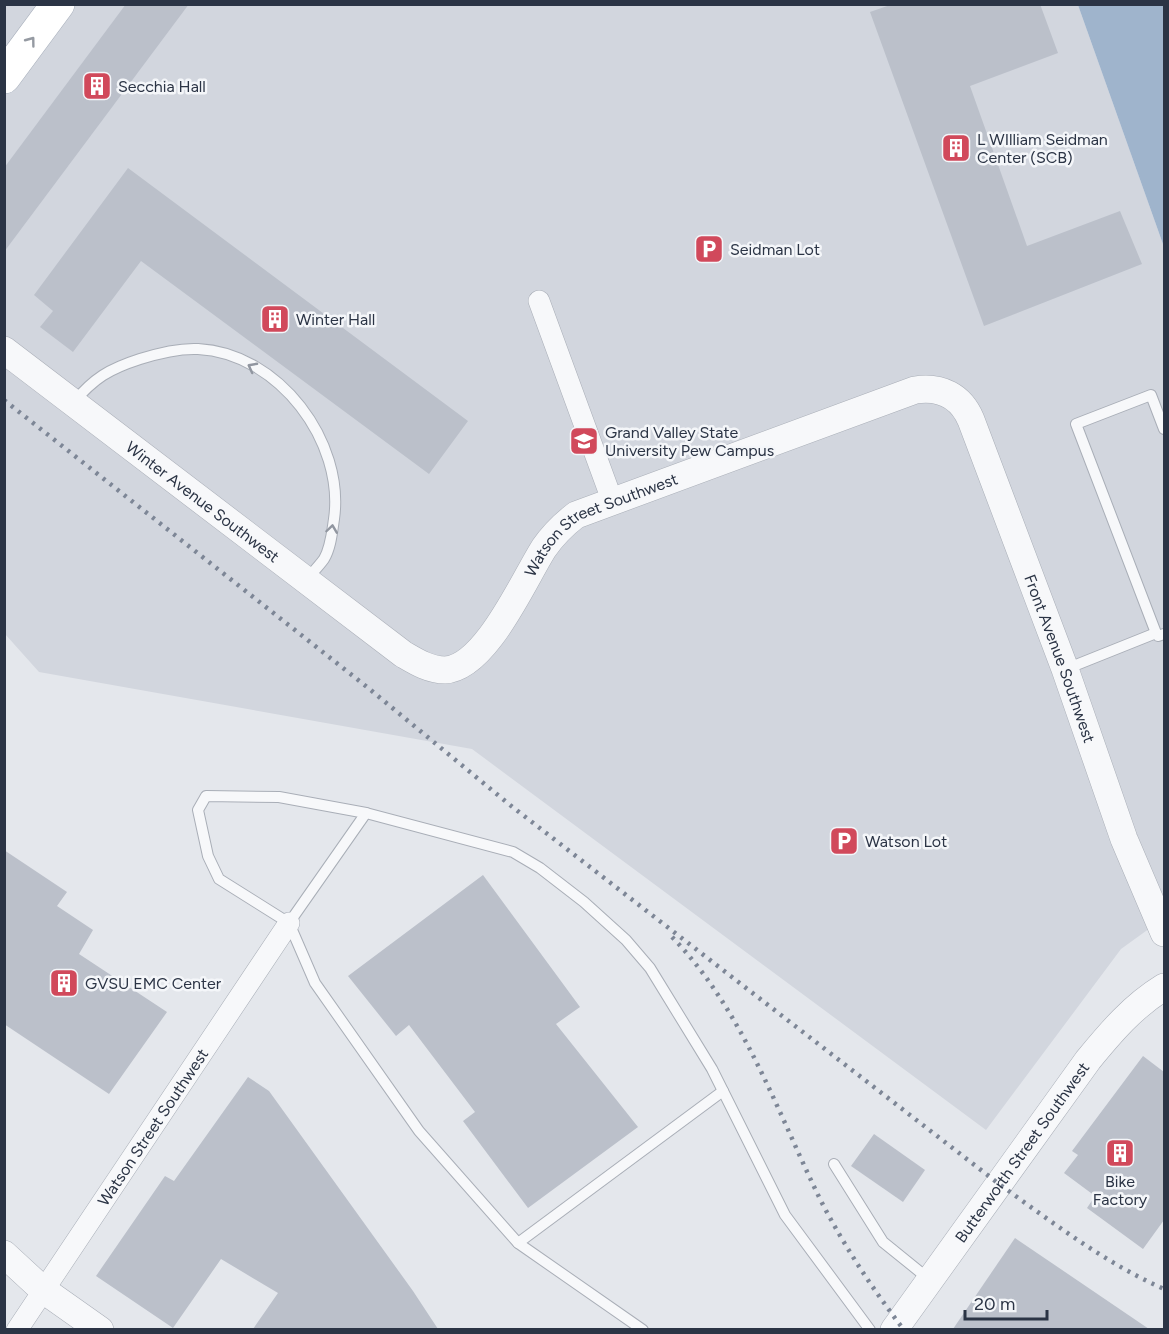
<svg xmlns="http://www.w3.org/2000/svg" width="1169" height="1334" viewBox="0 0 1169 1334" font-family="Figtree,sans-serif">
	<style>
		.built { fill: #d2d6de }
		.water { fill: #9fb4cc }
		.building { fill: #bbc0ca }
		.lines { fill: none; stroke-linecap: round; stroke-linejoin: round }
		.service-casing { stroke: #a9aeb7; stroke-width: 12 }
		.minor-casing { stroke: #a9aeb7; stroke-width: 22 }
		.tertiary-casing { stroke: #a9aeb7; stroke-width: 28 }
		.primary-casing { stroke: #a3abb8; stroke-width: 34 }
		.service { stroke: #f7f8fa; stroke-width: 10 }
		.minor { stroke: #f7f8fa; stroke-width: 21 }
		.tertiary { stroke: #f7f8fa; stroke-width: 27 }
		.primary { stroke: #fff; stroke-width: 33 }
		.rail { stroke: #7d8696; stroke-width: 4.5; stroke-dasharray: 3 6; stroke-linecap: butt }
		.oneway { stroke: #959aa2 }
		.oneway2 { stroke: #9196a0 }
		.labels { text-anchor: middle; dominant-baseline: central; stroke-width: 5; stroke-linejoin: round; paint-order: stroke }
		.poi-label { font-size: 16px; fill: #2b3445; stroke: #f4f6f9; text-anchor: start }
		.street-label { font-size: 16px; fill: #2b3445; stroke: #f4f6f9 }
	</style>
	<rect width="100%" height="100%" fill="#e4e7ec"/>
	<!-- built -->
	<polygon class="built" points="4,5 1078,5 1164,247 1164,918 1121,949 986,1130 472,749 39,672 5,634"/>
	<!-- water -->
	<polygon class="water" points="1078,5 1164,5 1164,247"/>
	<!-- building -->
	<g class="building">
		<polygon points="126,4 189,4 4,252 4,168"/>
		<polygon points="893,4 1040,4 1058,53 970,86 1027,246 1120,211 1142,264 984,326 870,12"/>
		<polygon points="128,168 468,421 429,474 141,261 73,352 40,327 53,311 34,295"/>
		<polygon points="4,850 67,892 57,906 93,930 79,954 167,1012 109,1094 4,1024"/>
		<polygon points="483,875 580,1007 556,1024 638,1127 528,1208 463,1121 475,1112 409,1025 396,1036 348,976"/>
		<polygon points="1143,1056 1164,1072 1164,1220 1143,1249 1087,1208 1095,1196 1064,1173 1078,1155 1072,1151"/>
		<polygon points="248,1077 269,1091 413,1291 438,1329 253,1329 278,1293 221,1259 173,1328 96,1276 165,1176 174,1181"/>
		<polygon points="874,1134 925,1170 903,1202 851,1166"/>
		<polygon points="1015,1238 1149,1329 953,1329"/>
	</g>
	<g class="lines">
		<!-- service casing -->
		<g class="service-casing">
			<g id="service">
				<path d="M 73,403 C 94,378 109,369 140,359 C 159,353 178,348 198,349 C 279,353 345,442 334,519 C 332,532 331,547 324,559 C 319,566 312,573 306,580"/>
				<polyline points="1156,633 1076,424 1151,395 1164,429"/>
				<polyline points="1066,669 1156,633 1158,636 1164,634"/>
				<polyline points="366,813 279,797 206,796 198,810 208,856 219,879 289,923 315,983 419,1131 518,1243 643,1330"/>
				<polyline points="289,923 366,813 513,852 540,868 584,902 626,940 650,968 712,1069 785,1215 870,1330"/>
				<polyline points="834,1164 883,1242 930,1280"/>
				<polyline points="518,1243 723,1091"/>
			</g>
		</g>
		<!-- minor casing -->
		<g class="minor-casing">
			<g id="minor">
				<polyline points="539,301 612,500"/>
				<path id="s1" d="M 17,1330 L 289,923"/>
			</g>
		</g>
		<!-- tertiary casing -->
		<g class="tertiary-casing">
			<g id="tertiary">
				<path id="s2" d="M 4,350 L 403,654 C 415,661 429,670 445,670 C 486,668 524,579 544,548 C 553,535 563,525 576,515 L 915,390 C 941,386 961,396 971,420 L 1065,669 L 1124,839 L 1164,933"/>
				<polyline points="4,1254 42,1289 100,1330"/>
				<path id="s3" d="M 894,1330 L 1088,1060 C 1111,1032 1133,1006 1164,987"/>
			</g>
		</g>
		<!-- primary casing -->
		<g class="primary-casing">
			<polyline id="primary" points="4,77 58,4"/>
		</g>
		<!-- service -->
		<use href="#service" class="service"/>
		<!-- minor -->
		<use href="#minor" class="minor"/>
		<!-- tertiary -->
		<use href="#tertiary" class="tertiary"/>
		<!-- primary -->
		<use href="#primary" class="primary"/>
		<!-- rail -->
		<g class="rail">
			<path d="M 4,400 L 367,687 L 510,805 L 999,1184 C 1052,1222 1105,1263 1164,1289"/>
			<path d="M 672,937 C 743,1010 776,1109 820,1199 C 844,1246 872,1288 904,1330"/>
		</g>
	</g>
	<!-- one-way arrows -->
	<defs><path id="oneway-chevron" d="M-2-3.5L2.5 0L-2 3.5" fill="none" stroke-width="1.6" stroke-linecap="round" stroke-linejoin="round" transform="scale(1.5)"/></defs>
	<use class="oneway" href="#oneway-chevron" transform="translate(31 41) rotate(-53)"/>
	<g class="oneway2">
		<use href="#oneway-chevron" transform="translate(252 367) rotate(-152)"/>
		<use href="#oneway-chevron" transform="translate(332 529) rotate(-82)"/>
	</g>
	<!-- icons -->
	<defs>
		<g id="building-square" transform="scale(1.5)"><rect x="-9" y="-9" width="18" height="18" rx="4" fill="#d1495b" stroke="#f4f6f9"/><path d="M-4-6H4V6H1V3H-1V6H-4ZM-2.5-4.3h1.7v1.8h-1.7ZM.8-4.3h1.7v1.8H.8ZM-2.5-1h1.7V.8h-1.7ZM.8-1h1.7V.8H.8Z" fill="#fff"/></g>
		<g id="parking-square" transform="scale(1.5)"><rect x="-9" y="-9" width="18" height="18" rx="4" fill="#d1495b" stroke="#f4f6f9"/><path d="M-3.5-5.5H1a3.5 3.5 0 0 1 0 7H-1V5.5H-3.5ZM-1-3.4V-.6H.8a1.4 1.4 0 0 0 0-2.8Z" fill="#fff"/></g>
		<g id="university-square" transform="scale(1.5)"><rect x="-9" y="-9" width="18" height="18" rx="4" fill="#d1495b" stroke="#f4f6f9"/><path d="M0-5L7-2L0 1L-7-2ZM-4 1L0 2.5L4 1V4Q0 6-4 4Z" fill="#fff"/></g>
	</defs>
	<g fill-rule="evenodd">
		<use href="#building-square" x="97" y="86"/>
		<use href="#building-square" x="956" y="148"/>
		<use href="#parking-square" x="709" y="249"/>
		<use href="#building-square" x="275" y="319"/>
		<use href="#university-square" x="584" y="441"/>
		<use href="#parking-square" x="844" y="841"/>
		<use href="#building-square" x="64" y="983"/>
		<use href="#building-square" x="1120" y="1153"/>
	</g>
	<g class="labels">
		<!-- poi labels -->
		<g class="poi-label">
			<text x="118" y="86">Secchia Hall</text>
			<text x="977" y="139">L WIlliam Seidman<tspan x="977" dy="18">Center (SCB)</tspan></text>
			<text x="730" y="249">Seidman Lot</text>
			<text x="296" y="319">Winter Hall</text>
			<text x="605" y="432">Grand Valley State<tspan x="605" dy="18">University Pew Campus</tspan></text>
			<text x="865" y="841">Watson Lot</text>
			<text x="85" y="983">GVSU EMC Center</text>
			<text x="1120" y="1181" text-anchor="middle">Bike<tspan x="1120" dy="18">Factory</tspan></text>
		</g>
		<!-- street labels -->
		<g class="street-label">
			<text stroke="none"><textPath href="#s2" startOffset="250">Winter Avenue Southwest</textPath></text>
			<text stroke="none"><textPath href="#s2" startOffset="770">Watson Street Southwest</textPath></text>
			<text stroke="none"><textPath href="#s2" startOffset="1440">Front Avenue Southwest</textPath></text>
			<text stroke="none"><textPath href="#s1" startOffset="244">Watson Street Southwest</textPath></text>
			<text stroke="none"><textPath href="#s3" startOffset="219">Butterworth Street Southwest</textPath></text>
		</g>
	</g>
	<!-- border -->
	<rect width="1169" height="1334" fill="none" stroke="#2b3445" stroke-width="12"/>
	<!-- scale -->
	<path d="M965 1310v9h82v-9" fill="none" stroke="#2b3445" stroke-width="3"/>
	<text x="974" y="1310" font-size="18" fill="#2b3445" stroke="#f4f6f9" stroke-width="4.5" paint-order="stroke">20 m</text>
</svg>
